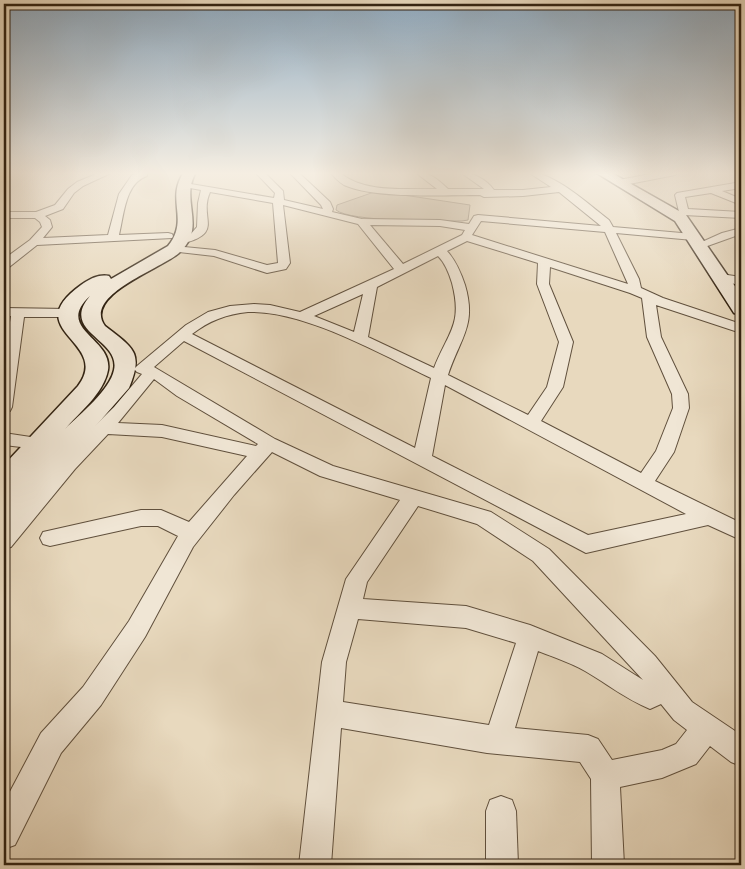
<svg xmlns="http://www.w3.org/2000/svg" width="745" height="869" viewBox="0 0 745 869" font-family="'Libre Bodoni',serif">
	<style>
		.green { fill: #c9baa1; stroke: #7e6e5a }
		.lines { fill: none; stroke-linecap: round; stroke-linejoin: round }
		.street-casing { stroke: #60503d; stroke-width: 2 }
		.secondary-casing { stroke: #322312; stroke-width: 3 }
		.street { fill: #f0e6d5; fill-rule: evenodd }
		.secondary { fill: #f0e6d5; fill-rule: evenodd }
	</style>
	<rect width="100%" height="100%" fill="#e8d9be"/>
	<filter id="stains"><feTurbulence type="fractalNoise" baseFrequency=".004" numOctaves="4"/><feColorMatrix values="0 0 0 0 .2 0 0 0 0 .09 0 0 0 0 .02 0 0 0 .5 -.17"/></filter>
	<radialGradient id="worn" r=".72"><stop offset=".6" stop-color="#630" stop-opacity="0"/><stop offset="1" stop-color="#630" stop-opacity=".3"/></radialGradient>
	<!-- green -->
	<path class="green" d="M 377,191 L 470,205 L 468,220 L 462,221 C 438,221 351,222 336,210 L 337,205 Z"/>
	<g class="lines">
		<!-- street casing -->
		<g class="street-casing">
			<g id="street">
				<path d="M 101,172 L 113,172 L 83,186 L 74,193 L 63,209 L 45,216 L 50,220 L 52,227 L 43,238 L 108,235 L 119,194 L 132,175 L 147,172 L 147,176 C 125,183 124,215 119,235 L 168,233 L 172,234 L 173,236 L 172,238 L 37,245 L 8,268 L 4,269 L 4,259 L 30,240 L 42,227 L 40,222 L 35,218 L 4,218 L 4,212 L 36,212 L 55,205 L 68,189 L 77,182 Z"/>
				<path d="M 255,172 L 264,172 L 283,191 L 284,200 L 323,209 L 321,205 L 289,172 L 298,172 L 330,202 L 333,209 L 332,212 L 362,219 L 440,220 L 469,224 L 474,216 L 478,215 L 601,226 L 559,192 L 523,196 L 484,197 L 480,195 C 445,195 375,199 344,185 C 339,182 334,177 330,172 L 339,172 C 364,194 406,188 437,189 L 415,172 C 429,172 438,179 448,189 L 484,189 L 460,172 C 472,172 486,179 494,190 L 523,190 L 551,187 L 528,172 C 554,172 588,204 609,220 L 613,227 L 693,234 L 699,237 L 693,240 L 616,233 L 639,279 L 641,288 L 663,298 L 741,324 L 741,333 L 656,305 L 661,337 L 688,394 L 689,408 L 674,452 L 655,481 L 741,523 L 741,540 L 708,525 L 586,553 L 184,341 L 154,367 L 275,439 L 333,466 L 491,512 L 549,549 L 655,656 L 692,702 L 741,735 L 741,766 L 731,762 L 710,746 L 696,764 L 662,778 L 620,787 L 624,865 L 592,865 L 591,779 L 580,762 L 487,753 L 341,728 L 331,865 L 299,865 L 322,662 L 346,579 L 400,500 L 320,476 L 272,452 L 234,495 L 193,547 L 145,637 L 101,705 L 61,753 L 15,845 L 4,849 L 4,803 L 41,733 L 83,687 L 129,621 L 178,536 L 158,526 L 141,526 L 50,546 L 43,544 L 40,538 L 43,532 L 141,510 L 161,510 L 189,522 L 247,456 L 162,437 L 108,434 L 75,469 L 11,547 L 4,549 L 4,527 L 61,459 L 114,407 L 142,374 L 137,372 L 134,369 L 137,366 L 186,325 L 208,312 L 230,306 L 254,304 L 270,305 L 300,312 L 394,269 L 358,224 L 283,205 L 290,263 L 286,269 L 267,273 L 214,256 L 170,251 L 168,249 L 174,246 L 215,250 L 267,265 L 278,263 L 273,203 L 210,192 C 198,219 226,233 181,244 L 175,241 L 177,239 L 189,236 L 197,227 L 198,203 L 201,190 L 179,186 L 179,182 L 274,198 L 275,193 ZM 481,221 L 605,232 L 628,284 L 472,235 ZM 370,225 L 440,226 L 465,230 L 462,235 L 403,264 ZM 467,241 L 538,263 L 537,284 L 559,342 L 547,387 L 528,415 L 448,375 C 460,338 477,326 465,285 C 461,273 456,261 447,251 ZM 438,256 C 445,263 449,273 452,283 C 463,325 448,332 434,368 L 368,337 L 377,287 ZM 550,267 L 630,293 L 642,298 L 647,337 L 672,394 L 673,408 L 656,451 L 641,473 L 541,421 L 563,387 L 573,342 L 549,284 ZM 363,294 L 354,332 L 314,316 ZM 248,312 C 304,310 380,354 431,378 L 415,448 L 192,334 C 209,321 226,314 248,312 ZM 154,379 L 177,396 L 258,444 L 256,446 L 162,425 L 118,423 ZM 445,385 L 686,514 L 588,535 L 432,456 ZM 418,506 L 477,524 L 533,561 L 643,680 L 602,654 L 530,625 L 466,606 L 363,599 L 367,582 ZM 358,619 L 466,628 L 516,643 L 489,725 L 343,702 L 346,662 ZM 538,651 C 553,657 571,663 585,671 C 609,685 624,698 650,709 L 661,704 L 674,720 L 687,730 L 676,744 L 662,750 L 612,760 L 598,739 L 588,735 L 515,728 Z"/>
				<polygon points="661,172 679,172 675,175 619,186 614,183 619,180"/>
				<polygon points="741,182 741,188 722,191 741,199 741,205 711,193 685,197 688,209 741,212 741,218 684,215 679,212 675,195 677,193"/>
				<polygon points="741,228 741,234 699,249 693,246 722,233"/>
				<polygon points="721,274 741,277 741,285 717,281 715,278 717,275"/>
				<polygon points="4,308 68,309 75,313 68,317 24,317 12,407 10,411 4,412 4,359 11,316 4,316"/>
				<polygon points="4,433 44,439 47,443 44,447 38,449 4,445"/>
				<polygon points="501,796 512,800 516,811 518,865 486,865 486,811 490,800"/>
			</g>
		</g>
		<!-- secondary casing -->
		<g class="secondary-casing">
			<g id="secondary">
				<path d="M 184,172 L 196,172 C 179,201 208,227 179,253 C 161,269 82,295 105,326 C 133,348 144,352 129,388 L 14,519 L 4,522 L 4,465 L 78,386 C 112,341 17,331 81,285 C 90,279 98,274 109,276 L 111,279 L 168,246 C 190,219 165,200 184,172 ZM 90,296 C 59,332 121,339 114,370 C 110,390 80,414 65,429 C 79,413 104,393 108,370 C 113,338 54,329 90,296 Z"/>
				<polygon points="595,172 610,172 686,215 741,295 741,315 734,313 675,221"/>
			</g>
		</g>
		<!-- street -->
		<use href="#street" class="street"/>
		<!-- secondary -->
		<use href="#secondary" class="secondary"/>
	</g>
	<!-- sky -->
	<linearGradient id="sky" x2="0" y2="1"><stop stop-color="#8faac0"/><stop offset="0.59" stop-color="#f5eee2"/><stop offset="1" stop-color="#f5eee2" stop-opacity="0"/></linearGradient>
	<rect width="745" height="294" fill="url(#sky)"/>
	<!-- margin -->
	<rect width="745" height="869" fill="none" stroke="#e8d9be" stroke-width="20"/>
	<rect x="5" y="5" width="735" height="859" fill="none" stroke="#322312" stroke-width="2.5"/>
	<rect x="10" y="10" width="725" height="849" fill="none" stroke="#322312"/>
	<rect width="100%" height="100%" filter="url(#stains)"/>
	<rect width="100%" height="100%" fill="url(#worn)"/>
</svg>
